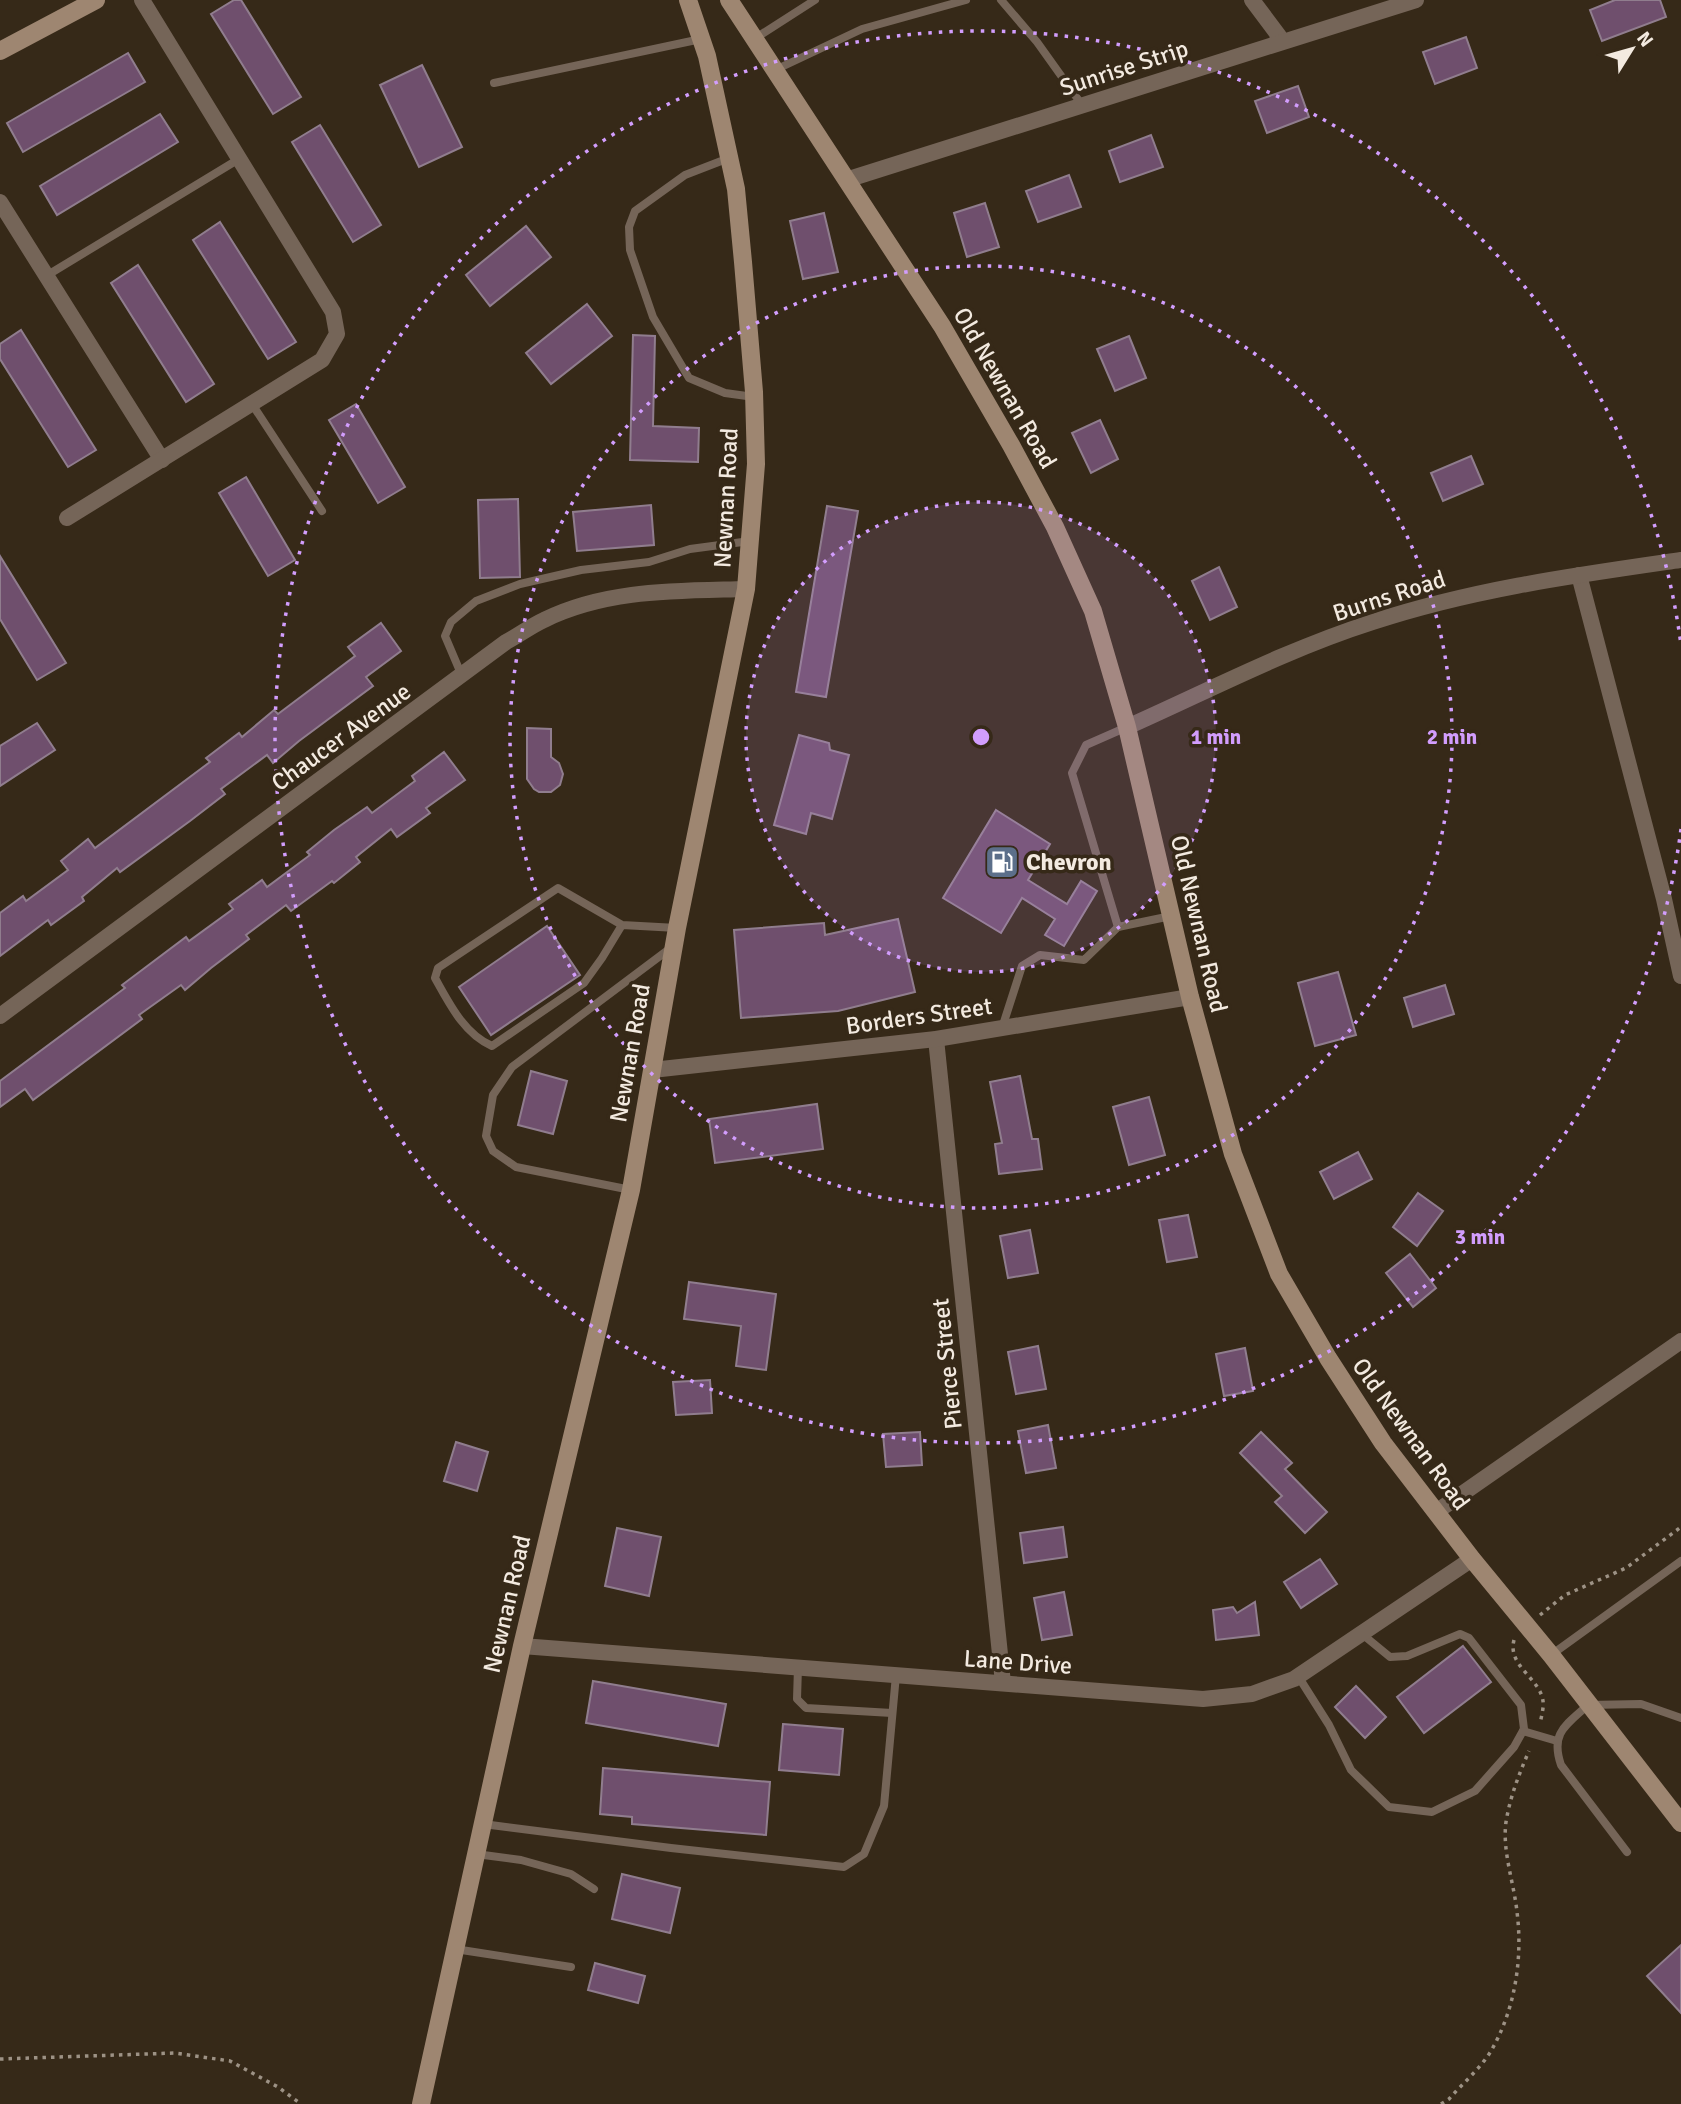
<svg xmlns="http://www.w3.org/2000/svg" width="1681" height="2104" viewBox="0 0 1681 2104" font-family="Signika,sans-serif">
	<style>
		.building { fill: #6f4f6d; stroke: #907d8e; stroke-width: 2 }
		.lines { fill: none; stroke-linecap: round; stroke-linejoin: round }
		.path { stroke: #9d9285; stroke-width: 3.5; stroke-dasharray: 3.5 5; stroke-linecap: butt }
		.lane { stroke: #756558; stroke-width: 8 }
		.street { stroke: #756558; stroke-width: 16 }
		.secondary { stroke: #9e8671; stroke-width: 18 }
		.ring { fill: none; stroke: #d29dfd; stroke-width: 3.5; stroke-dasharray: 3.5 7 }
		.labels { text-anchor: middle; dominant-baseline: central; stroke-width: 7; stroke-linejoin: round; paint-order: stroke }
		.street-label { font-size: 24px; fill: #f3eae0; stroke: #362918 }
		.poi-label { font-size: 24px; font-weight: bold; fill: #f3eae0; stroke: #362918; text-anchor: start }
		.centre { fill: #d29dfd; stroke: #362918; stroke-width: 3.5 }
		.ring-label { font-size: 21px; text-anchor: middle; font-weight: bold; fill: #d29dfd; stroke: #362918; stroke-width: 7; stroke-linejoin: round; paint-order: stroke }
	</style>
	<rect width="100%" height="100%" fill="#362918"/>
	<!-- building -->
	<g class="building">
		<polygon points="234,0 241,0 301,97 273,114 211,14"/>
		<polygon points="1615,0 1660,0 1666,17 1602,41 1590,10"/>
		<polygon points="1466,37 1477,68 1435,84 1423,52"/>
		<polygon points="128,53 145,82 23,152 7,123"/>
		<polygon points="422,65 462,147 419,167 380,85"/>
		<polygon points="1298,86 1309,117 1267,133 1255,101"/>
		<polygon points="160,114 178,142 57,215 40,186"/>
		<polygon points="320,125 381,225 353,242 292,142"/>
		<polygon points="1151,135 1163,167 1120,182 1109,151"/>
		<polygon points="1069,175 1081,207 1038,222 1026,191"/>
		<polygon points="985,203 999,247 967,257 954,213"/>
		<polygon points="824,213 838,272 803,279 790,221"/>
		<polygon points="220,222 296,342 268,359 193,240"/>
		<polygon points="526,226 551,257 490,306 466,275"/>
		<polygon points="138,265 214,384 186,402 111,283"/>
		<polygon points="587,304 612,336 551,384 526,353"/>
		<polygon points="21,330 96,450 68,467 0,359 0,344"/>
		<polygon points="633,335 655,336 653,426 699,428 698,462 630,460"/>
		<polygon points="1129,336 1146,378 1115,391 1097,349"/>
		<polygon points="356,404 405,487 378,503 329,420"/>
		<polygon points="1100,420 1118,459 1091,473 1072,433"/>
		<polygon points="1471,456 1483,484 1443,501 1431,473"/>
		<polygon points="246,477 295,560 268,576 219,493"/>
		<polygon points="518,499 520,577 480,578 478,500"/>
		<polygon points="651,505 654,545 577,551 573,512"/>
		<polygon points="827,506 858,511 826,697 796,692"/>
		<polygon points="0,556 66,663 37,680 0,619"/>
		<polygon points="1219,567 1237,607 1210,620 1192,581"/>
		<polygon points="381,623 401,651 366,677 373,686 299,741 273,763 267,755 221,789 225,794 190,821 120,872 117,868 82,897 84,901 51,925 48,920 0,956 0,913 23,896 26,901 68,870 61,861 88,839 95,848 210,762 206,758 239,733 242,737 274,710 278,714 355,656 348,647"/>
		<polygon points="37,723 55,750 0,786 0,746"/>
		<polygon points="527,728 551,729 551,757 559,763 563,774 560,785 551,792 539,792 534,789 527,779"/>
		<polygon points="799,735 829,743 830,750 849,755 832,819 811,813 806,834 774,825"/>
		<polygon points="444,752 465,780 426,808 430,813 397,837 391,829 356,857 360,862 334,883 332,881 291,911 286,905 246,935 249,939 211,968 185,990 181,985 139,1015 142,1019 33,1100 25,1089 0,1107 0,1081 125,988 122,985 186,937 189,941 233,909 229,904 262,880 267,887 310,855 307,852 334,830 367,807 372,813 415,781 412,776"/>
		<polygon points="996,810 1050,844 1028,880 1067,904 1081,881 1097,891 1064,946 1045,935 1055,919 1022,898 1001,933 943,898"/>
		<polygon points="898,919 915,992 838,1011 741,1018 734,930 824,923 825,935"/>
		<polygon points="547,926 580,975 491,1035 459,987"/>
		<polygon points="1338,972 1356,1035 1315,1046 1298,983"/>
		<polygon points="1445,985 1454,1014 1413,1027 1404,998"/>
		<polygon points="531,1071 567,1081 553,1134 518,1125"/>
		<polygon points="1020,1076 1032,1139 1038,1139 1042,1169 999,1174 995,1144 1002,1143 990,1082"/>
		<polygon points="1149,1097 1165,1155 1129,1165 1113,1107"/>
		<polygon points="817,1104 823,1149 715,1163 709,1119"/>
		<polygon points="1358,1152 1372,1179 1334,1199 1320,1172"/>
		<polygon points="1418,1193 1443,1211 1417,1246 1393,1227"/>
		<polygon points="1188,1215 1197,1257 1167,1262 1159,1220"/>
		<polygon points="1030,1230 1038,1273 1008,1278 1000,1236"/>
		<polygon points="1410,1254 1436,1288 1413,1307 1386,1273"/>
		<polygon points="689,1282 776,1294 766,1370 736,1366 741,1326 684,1319"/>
		<polygon points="1038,1346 1046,1389 1016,1394 1008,1352"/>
		<polygon points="1245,1348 1253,1391 1224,1396 1216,1354"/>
		<polygon points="710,1380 712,1413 676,1415 673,1382"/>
		<polygon points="1048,1425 1056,1468 1026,1473 1018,1431"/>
		<polygon points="920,1432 922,1465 886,1467 883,1434"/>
		<polygon points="1261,1432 1292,1463 1285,1469 1327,1512 1305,1533 1275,1502 1282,1496 1240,1453"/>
		<polygon points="456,1442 488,1452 477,1491 444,1481"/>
		<polygon points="1063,1527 1067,1557 1024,1563 1020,1533"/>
		<polygon points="617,1528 661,1537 649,1596 605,1586"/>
		<polygon points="1320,1559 1337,1584 1301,1608 1284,1582"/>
		<polygon points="1064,1592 1072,1635 1042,1640 1034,1598"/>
		<polygon points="1255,1602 1259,1635 1216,1640 1213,1610 1233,1607 1237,1613"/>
		<polygon points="1463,1646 1491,1682 1424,1733 1397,1697"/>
		<polygon points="593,1681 726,1704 718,1746 586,1723"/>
		<polygon points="1356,1686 1386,1717 1365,1738 1335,1707"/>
		<polygon points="783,1724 843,1729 839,1775 779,1770"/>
		<polygon points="603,1768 770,1782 766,1835 632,1824 632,1817 600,1814"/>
		<polygon points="622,1874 680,1888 670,1933 612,1919"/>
		<polygon points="1681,1945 1681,2013 1647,1976"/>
		<polygon points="595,1963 645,1976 638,2003 588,1990"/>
	</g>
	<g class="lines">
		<!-- path -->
		<g class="path">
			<polyline points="1540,1615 1565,1595 1626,1568 1681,1527"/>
			<path d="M 1514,1640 C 1507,1666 1540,1678 1543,1701 C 1544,1708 1541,1718 1540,1724"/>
			<polyline points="0,2059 175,2053 230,2061 278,2087 301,2104"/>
			<path d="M 1441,2104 L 1449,2099 C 1462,2084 1480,2069 1491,2051 C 1515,2010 1523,1958 1517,1912 C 1514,1883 1502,1851 1506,1822 C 1510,1797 1519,1774 1529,1751"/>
		</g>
		<!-- lane -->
		<g class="lane">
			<polyline points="1001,0 1037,42 1082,105"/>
			<polyline points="754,39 815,0"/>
			<polyline points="775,70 862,29 966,0"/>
			<polyline points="494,83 701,39"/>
			<polyline points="729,158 685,175 635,211 629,227 630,250 653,317 689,378 725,393 754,397"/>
			<polyline points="46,276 239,159"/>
			<polyline points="252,404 322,511"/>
			<polyline points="462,676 445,636 451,622 476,601 520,584 581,570 649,562 690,549 750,541"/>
			<path d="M 622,925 L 602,958 L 584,983 L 492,1046 C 464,1034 449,1003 435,978 L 438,968 L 558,888 L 622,925 L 677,928"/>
			<polyline points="1118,927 1072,773 1086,745 1127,727"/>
			<polyline points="1002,1028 1022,966 1040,955 1084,960 1118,927 1171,916"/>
			<polyline points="631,1190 516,1167 493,1151 486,1136 493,1095 512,1067 672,947"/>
			<polyline points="1551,1655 1681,1561"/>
			<polyline points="798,1667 797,1699 806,1708 892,1713"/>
			<polyline points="1298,1676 1329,1725 1351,1770 1389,1807 1432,1812 1475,1791 1514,1747 1524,1729 1521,1705 1469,1638 1460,1634 1407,1656 1390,1657 1362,1634"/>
			<polyline points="1523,1731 1557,1741"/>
			<polyline points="483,1824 671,1848 844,1867 864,1854 884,1806 896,1675"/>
			<path d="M 1627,1852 L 1561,1765 C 1550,1733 1566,1725 1588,1705 L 1641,1704 L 1681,1718"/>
			<polyline points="476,1854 521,1860 571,1874 594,1889"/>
			<polyline points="455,1949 571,1967"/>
		</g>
		<!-- street -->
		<g class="street">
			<polyline points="1252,0 1279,36 1276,43"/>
			<polyline points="846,180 1416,0"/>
			<polyline points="0,202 162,460"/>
			<polyline points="67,518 322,360 337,334 333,312 142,0"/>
			<polyline points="1579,575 1664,899 1681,976"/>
			<path d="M 1127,727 C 1208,691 1288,649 1373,622 C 1473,589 1577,575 1681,560"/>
			<path d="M 0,1016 L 506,642 C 519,635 531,626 544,620 C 607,589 677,591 746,589"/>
			<polyline points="936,1039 1003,1683"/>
			<polyline points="652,1070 936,1039 1190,997"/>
			<polyline points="1436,1512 1681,1341"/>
			<polyline points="522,1646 1203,1699 1252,1694 1294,1679 1472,1559"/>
		</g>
		<!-- secondary -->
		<g class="secondary">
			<polyline points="729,0 942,326 1011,445 1055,527 1093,611 1127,727 1190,997 1233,1154 1279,1274 1328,1358 1383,1443 1472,1559 1551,1655 1681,1823"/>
			<polyline points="0,51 96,0"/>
			<polyline points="421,2104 522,1646 631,1190 677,928 746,589 756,464 754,392 743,262 736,189 707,56 688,0"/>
		</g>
	</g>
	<!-- distance rings -->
	<circle cx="981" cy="737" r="235" fill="#d29dfd" fill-opacity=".12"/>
	<g class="ring">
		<circle cx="981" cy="737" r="235"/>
		<circle cx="981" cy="737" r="471"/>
		<path d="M1681 829A706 706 0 1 1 1681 645"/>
	</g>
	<!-- icons -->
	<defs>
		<g id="fuel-square" transform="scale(1.75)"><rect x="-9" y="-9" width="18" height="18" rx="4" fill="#5c6f8a" stroke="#362918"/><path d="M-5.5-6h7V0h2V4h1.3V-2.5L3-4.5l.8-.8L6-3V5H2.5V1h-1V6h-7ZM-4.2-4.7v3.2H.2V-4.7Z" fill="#fff"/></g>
	</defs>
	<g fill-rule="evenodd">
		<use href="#fuel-square" x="1002" y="862"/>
	</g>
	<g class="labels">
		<!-- street labels -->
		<g class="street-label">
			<text transform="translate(1124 68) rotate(-18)">Sunrise Strip</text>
			<text transform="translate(1005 388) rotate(60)">Old Newnan Road</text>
			<text transform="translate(726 498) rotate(-87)">Newnan Road</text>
			<text transform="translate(1389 596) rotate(-18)">Burns Road</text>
			<text transform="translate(341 737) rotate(-36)">Chaucer Avenue</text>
			<text transform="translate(1199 924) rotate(77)">Old Newnan Road</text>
			<text transform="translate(919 1016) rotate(-8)">Borders Street</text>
			<text transform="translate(630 1053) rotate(-80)">Newnan Road</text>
			<text transform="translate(947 1364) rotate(-96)">Pierce Street</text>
			<text transform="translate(1411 1434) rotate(54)">Old Newnan Road</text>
			<text transform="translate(507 1604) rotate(-77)">Newnan Road</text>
			<text transform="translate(1018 1662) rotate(4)">Lane Drive</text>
		</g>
		<!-- poi labels -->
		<g class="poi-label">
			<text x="1026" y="862">Chevron</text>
		</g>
	</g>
	<circle cx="981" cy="737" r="10" class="centre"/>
	<g class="ring-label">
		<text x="1216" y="744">1 min</text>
		<text x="1452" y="744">2 min</text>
		<text x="1480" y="1244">3 min</text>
	</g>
	<!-- north arrow -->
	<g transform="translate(1632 49) rotate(53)" stroke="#362918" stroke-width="5" paint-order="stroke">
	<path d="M0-5L12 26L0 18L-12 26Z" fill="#f3eae0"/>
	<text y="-10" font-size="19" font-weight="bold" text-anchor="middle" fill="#f3eae0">N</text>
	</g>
</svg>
